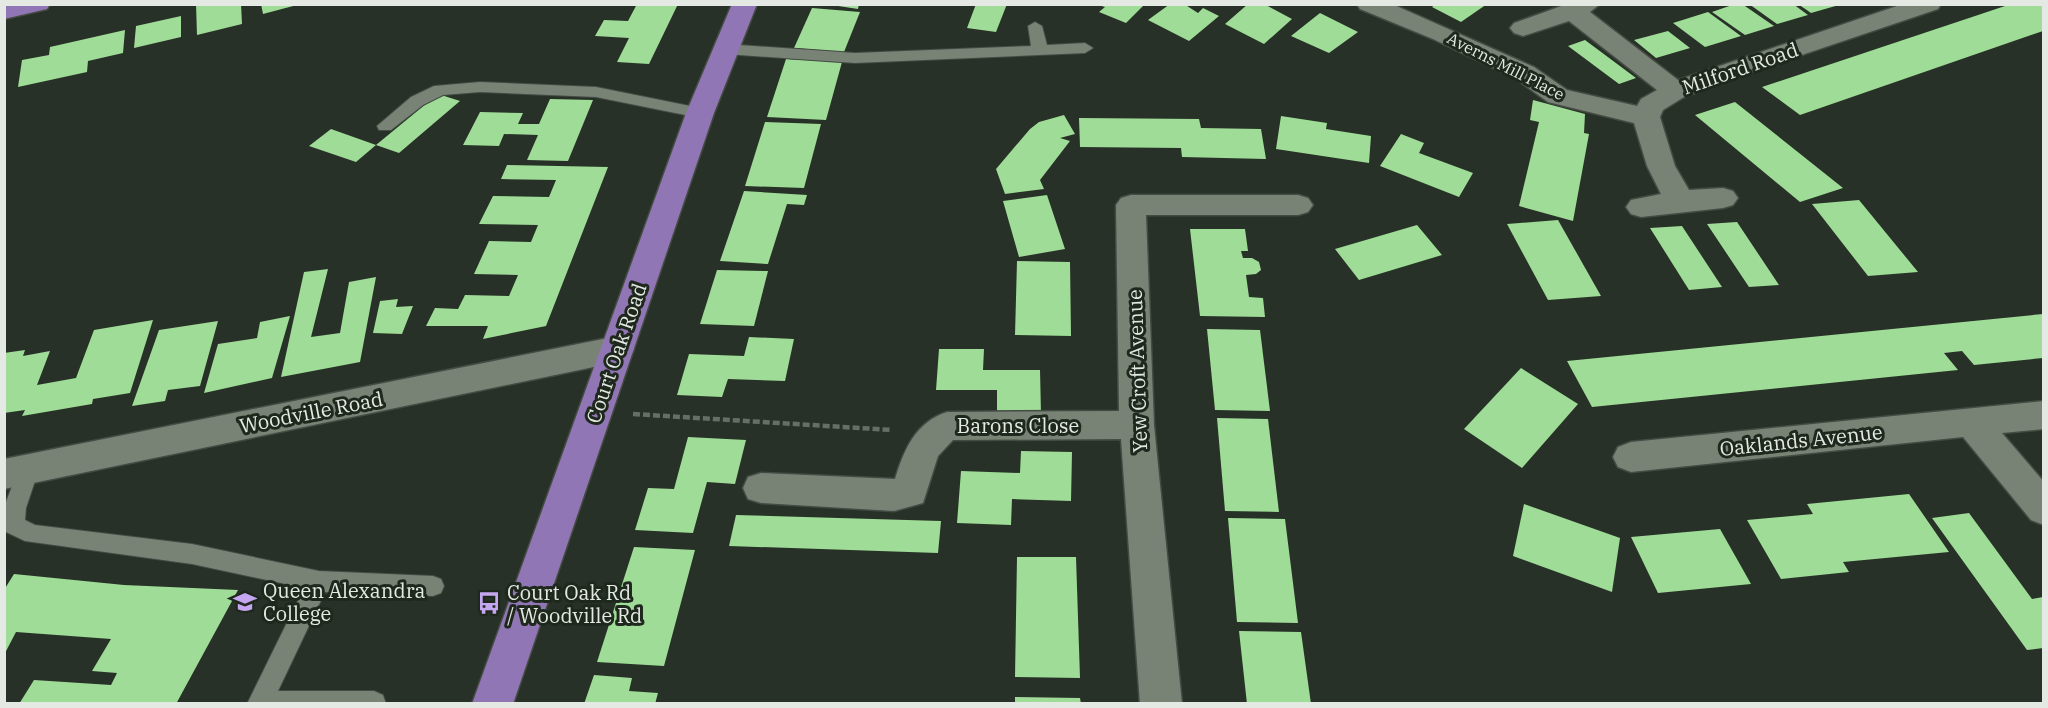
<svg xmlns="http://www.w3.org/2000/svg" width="2048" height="708" viewBox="0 0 2048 708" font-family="'IBM Plex Serif',serif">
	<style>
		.building { fill: #9fdc97 }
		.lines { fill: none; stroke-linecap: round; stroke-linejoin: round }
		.lane-casing { stroke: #444b43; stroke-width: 2 }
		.street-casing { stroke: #444b43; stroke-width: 3 }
		.primary-casing { stroke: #444b43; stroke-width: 3 }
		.path { stroke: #666e65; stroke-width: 4.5; stroke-dasharray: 7 3; stroke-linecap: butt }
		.lane { fill: #788376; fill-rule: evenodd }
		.street { fill: #788376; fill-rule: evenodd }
		.primary { fill: #9176b5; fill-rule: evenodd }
		.labels { text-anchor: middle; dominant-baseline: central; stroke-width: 6; stroke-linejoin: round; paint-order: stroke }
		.far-street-label { font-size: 16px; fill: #e4eae3; stroke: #1f281d }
		.street-label { font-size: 20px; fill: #e4eae3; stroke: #1f281d }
		.poi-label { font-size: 20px; fill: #e4eae3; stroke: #1f281d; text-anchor: start }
	</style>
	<rect width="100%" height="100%" fill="#283127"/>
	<!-- building -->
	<g class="building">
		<polygon points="196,4 241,4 242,24 197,35"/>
		<polygon points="261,4 296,4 297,5 263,14"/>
		<polygon points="637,4 678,4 649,64 617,62 629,38 595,36 604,20 628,21"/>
		<polygon points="825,4 859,4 858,9"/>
		<polygon points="976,4 1007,4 996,32 967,28"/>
		<polygon points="1145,4 1126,23 1099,12 1105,7 1098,5"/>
		<polygon points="1170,4 1184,4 1198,13 1203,8 1219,16 1189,41 1148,20"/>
		<polygon points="1248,4 1264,4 1292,19 1264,44 1225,24"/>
		<polygon points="1436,4 1487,4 1461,22 1432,7"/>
		<polygon points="1735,4 1742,4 1774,26 1745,35 1712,12"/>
		<polygon points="1749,4 1793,4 1808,15 1777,24"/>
		<polygon points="1798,4 1839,4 1839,5 1811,13"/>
		<polygon points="2011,4 2043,4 2043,31 1800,115 1762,87"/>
		<polygon points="812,8 860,12 844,52 794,48"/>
		<polygon points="1708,12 1741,36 1705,47 1673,23"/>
		<polygon points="1320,13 1358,32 1329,53 1291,36"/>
		<polygon points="181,16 181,37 134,48 136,26"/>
		<polygon points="125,30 123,53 88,61 87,72 18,87 22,60 49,55 50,47"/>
		<polygon points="1668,31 1690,48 1656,58 1634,40"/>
		<polygon points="1585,40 1636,78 1619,84 1568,46"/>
		<polygon points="786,59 842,62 826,120 767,117"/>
		<polygon points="438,94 460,101 399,153 376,145"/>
		<polygon points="550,99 593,100 568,161 527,160 538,135 504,134 499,146 463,145 480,112 523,113 518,124 539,124"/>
		<polygon points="1533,100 1585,114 1584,133 1589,134 1573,221 1519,206 1539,122 1530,120"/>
		<polygon points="1735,102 1843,188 1800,202 1695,115"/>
		<polygon points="1064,115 1075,134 1060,138 1070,141 1040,180 1044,189 1005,194 996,169 1030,129 1039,122"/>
		<polygon points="1281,116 1327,123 1326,129 1371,136 1369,163 1276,149"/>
		<polygon points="1079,118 1199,119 1201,128 1261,129 1266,159 1182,157 1181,148 1080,147"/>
		<polygon points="765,122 821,124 804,188 745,186"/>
		<polygon points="331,129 376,145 356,162 309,146"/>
		<polygon points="1401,134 1424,143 1419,153 1473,173 1459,197 1380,166"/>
		<polygon points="507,165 608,167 546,326 483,339 488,326 426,326 435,308 458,309 465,295 509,296 518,275 474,274 489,241 531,242 538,225 479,224 493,196 549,197 556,180 501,179"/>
		<polygon points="744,191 807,195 804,205 787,204 768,264 720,261"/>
		<polygon points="1047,195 1065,249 1019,257 1003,201"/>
		<polygon points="1859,200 1918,272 1868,276 1812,204"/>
		<polygon points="1558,220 1601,296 1548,300 1507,224"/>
		<polygon points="1737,222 1779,285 1749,287 1707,224"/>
		<polygon points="1417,225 1442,255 1359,280 1335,249"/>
		<polygon points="1682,226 1722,287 1689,290 1650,228"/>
		<polygon points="1190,229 1245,229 1248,251 1241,251 1243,258 1252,258 1259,262 1261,270 1256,274 1246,275 1249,297 1263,298 1265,317 1200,316"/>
		<polygon points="1017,261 1070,262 1071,336 1015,335"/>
		<polygon points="328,269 311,337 340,333 349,282 376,277 360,362 281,377 304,272"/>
		<polygon points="717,270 768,271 754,326 700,324"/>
		<polygon points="398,299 396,307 413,306 402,334 373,333 380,301"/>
		<polygon points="2043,314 2043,358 1974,365 1962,351 1944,353 1958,370 1592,407 1567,361"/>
		<polygon points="290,316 272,378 204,393 218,344 257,338 260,322"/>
		<polygon points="153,320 130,393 93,399 92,404 22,416 25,410 4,413 4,353 25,350 23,356 50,351 37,385 76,378 94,330"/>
		<polygon points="218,321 200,386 168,390 165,401 132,406 159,330"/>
		<polygon points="1207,329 1260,330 1270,411 1215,410"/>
		<polygon points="749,337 794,339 785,381 728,379 722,397 677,395 689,354 744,356"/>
		<polygon points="939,349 984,349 983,370 1040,370 1041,414 997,414 997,390 936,390"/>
		<polygon points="1521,368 1578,404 1522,468 1464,429"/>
		<polygon points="1217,418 1268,419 1279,512 1225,511"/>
		<polygon points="688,437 746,440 735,484 707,482 693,533 635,530 648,488 674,489"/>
		<polygon points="1021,451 1072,452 1071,501 1012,499 1011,525 957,523 961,471 1020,473"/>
		<polygon points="1909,494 1949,552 1843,562 1849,572 1781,579 1747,520 1813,514 1807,504"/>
		<polygon points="1524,504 1620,538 1612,592 1513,556"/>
		<polygon points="1969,513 2032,599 2043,597 2043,648 2027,650 1932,518"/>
		<polygon points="736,515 941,521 938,553 729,546"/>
		<polygon points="1228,518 1285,519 1298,623 1237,622"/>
		<polygon points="1720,529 1751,584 1658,593 1631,537"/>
		<polygon points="634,547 695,550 664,666 597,662"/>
		<polygon points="1017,557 1076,557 1080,678 1015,677"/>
		<polygon points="14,574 124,585 238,590 176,704 19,704 34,680 111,685 117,673 92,671 111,639 16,632 4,655 4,590"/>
		<polygon points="1239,631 1301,632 1311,704 1247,704"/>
		<polygon points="594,675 632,678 629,691 658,693 655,704 584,704"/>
		<polygon points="1015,697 1080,698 1081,704 1015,704"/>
	</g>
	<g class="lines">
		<!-- lane casing -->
		<g class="lane-casing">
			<g id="lane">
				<polygon points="1035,22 1042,26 1047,45 1085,43 1093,48 1085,53 855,63 725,54 717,49 725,44 855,53 1031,46 1028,26"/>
				<polygon points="480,82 596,87 700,108 706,109 708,113 706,117 700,118 596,97 480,92 443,95 423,105 391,130 379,130 377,126 411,97 434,86"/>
				<polygon points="28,460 35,463 39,469 26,508 25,520 35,525 192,544 319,571 433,576 441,579 444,586 441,593 433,596 325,592 278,691 374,691 383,695 386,704 247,704 304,588 192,564 25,541 6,532 4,507 21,463"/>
			</g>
		</g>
		<!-- street casing -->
		<g class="street-casing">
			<g id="street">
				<polygon points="1357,4 1392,4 1534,67 1567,90 1637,106 1641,99 1657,90 1569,21 1523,36 1514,33 1510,28 1514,23 1567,4 1600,4 1590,12 1678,80 1903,4 1941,4 1938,9 1754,71 1684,97 1663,110 1660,117 1675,166 1689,190 1723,188 1733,191 1738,198 1733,205 1723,208 1641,217 1631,214 1626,207 1631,200 1661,194 1647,166 1634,123 1548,102 1516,79 1433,39 1360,9"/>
				<path d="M 1131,195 L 1298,195 L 1308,198 L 1313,205 L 1308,212 L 1298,215 L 1146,215 L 1154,425 L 1182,704 L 1140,704 L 1121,439 L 953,440 L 938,456 L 923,503 L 894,511 L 761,503 L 748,499 L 743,488 L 748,477 L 761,473 L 895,479 C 904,449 916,422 947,412 L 1119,411 L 1116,205 L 1121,198 Z"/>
				<polygon points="618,336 630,340 634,349 630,358 618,362 4,489 4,459"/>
				<polygon points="2044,401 2044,429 2002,433 2044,482 2044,525 2031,520 1963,437 1631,472 1618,467 1613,457 1618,447 1631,442"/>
			</g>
		</g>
		<!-- primary casing -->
		<g class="primary-casing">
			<g id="primary">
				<polygon points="4,4 50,4 47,9 4,19"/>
				<polygon points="732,4 757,4 714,113 513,704 472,704 686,113"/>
			</g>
		</g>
		<!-- path -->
		<polyline class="path" points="633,414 892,430"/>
		<!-- lane -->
		<use href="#lane" class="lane"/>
		<!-- street -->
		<use href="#street" class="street"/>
		<!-- primary -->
		<use href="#primary" class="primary"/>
	</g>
	<!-- icons -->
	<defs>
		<g id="university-bare" transform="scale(1.8)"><path d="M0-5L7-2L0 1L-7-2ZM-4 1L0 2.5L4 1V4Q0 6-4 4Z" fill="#c5a6f0" stroke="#1f281d" stroke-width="2.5" paint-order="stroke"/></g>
		<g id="bus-bare" transform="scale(1.8)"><path d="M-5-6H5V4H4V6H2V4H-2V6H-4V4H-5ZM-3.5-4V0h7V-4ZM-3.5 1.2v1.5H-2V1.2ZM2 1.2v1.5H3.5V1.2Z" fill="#c5a6f0" stroke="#1f281d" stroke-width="2.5" paint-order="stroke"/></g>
	</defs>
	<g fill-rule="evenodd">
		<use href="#university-bare" x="245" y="602"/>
		<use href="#bus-bare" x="489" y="603"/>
	</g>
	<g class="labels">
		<!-- far-street labels -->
		<g class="far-street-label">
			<text transform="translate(1506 66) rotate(27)">Averns Mill Place</text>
		</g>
		<!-- street labels -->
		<g class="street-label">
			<text transform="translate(1740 68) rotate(-19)">Milford Road</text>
			<text transform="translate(616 353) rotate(-71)">Court Oak Road</text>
			<text transform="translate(1137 371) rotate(-92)">Yew Croft Avenue</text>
			<text transform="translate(311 412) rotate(-11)">Woodville Road</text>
			<text x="1018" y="425">Barons Close</text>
			<text transform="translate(1801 440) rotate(-6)">Oaklands Avenue</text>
		</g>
		<!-- poi labels -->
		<g class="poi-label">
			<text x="263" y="590">Queen Alexandra<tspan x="263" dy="23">College</tspan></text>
			<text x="507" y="592">Court Oak Rd<tspan x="507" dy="23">/ Woodville Rd</tspan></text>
		</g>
	</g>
	<!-- border -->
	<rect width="2048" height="708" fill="none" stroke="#e4eae3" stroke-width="12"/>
</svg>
